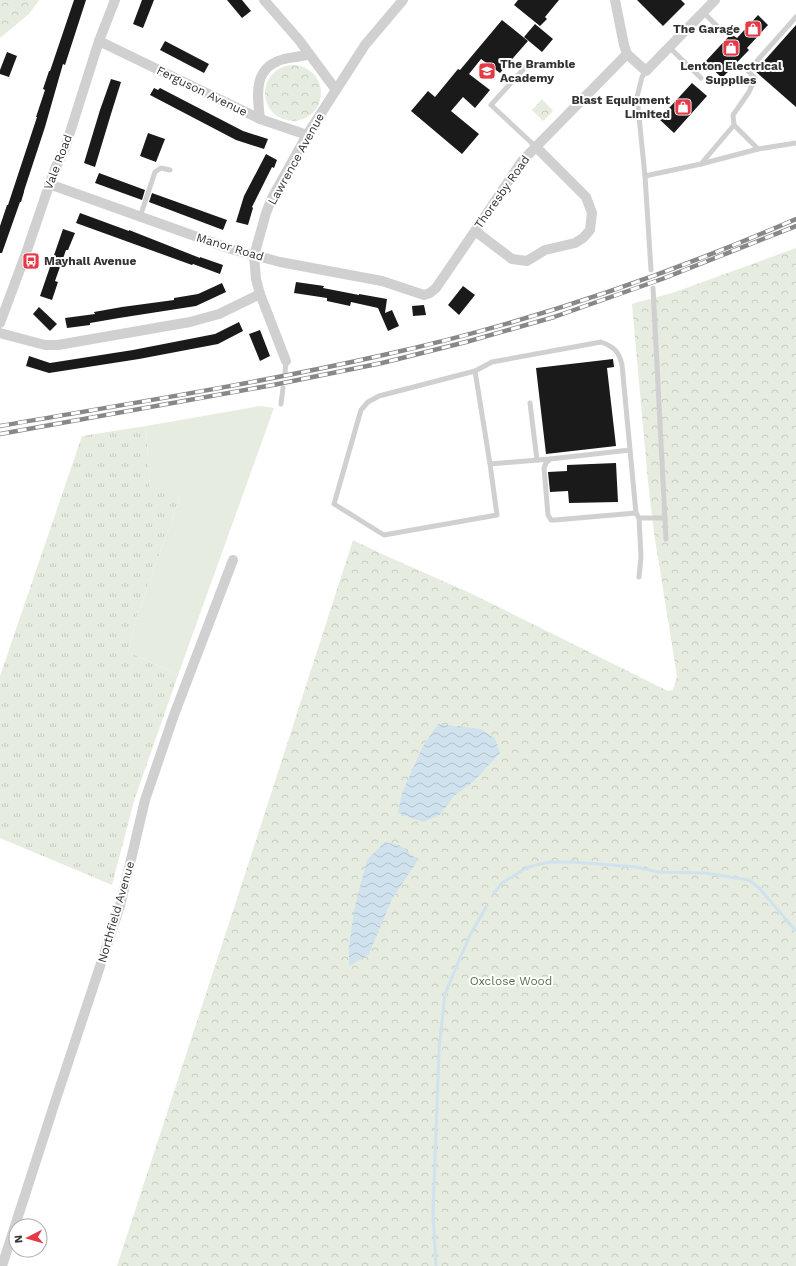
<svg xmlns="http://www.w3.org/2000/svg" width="796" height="1266" viewBox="0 0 796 1266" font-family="'Work Sans',sans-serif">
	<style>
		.grass { fill: url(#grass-tufts) }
		.forest { fill: url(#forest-crowns) }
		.garden { fill: #e6ecdf }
		.water { fill: url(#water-waves) }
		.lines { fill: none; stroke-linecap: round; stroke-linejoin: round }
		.stream { stroke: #cfe2ee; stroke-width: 3 }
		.building { fill: #1a1a1a }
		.service { stroke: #d0d0d0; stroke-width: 5 }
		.minor { stroke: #d0d0d0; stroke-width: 10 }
		.rail-casing { stroke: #888; stroke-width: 4.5 }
		.rail { stroke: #fff; stroke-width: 3; stroke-dasharray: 9; stroke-linecap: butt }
		.labels { text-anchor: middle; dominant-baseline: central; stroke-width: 4; stroke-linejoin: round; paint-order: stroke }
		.poi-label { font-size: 12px; font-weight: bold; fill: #333; stroke: #fff; text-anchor: end }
		.street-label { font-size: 12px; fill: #333; stroke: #fff }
		.park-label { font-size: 12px; fill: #56703f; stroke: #fff }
	</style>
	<defs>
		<pattern id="grass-tufts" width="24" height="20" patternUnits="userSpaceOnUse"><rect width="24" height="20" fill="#e6ecdf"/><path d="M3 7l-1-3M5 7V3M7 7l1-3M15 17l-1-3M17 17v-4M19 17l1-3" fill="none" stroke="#c6cbc0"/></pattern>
		<pattern id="forest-crowns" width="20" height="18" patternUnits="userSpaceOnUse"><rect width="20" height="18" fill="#e6ecdf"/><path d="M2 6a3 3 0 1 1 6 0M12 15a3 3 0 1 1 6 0" fill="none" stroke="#c6cbc0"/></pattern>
		<pattern id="water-waves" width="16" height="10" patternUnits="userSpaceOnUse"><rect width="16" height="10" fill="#cfe2ee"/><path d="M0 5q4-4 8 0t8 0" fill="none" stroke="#b2c2cd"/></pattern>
	</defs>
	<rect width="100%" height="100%" fill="#fff"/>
	<!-- grass -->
	<polygon class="grass" points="146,426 150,489 180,497 136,619 128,652 178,675 134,801 112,885 0,838 0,676 82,436"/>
	<!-- forest -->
	<g class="forest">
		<polygon points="0,0 39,0 29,14 0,38"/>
		<circle cx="293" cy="93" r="28"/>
		<polygon points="542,99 553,111 543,121 532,110"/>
		<polygon points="796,248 796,1266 117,1266 248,865 353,540 384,555 468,592 668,691 673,690 677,676 654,533 648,482 632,304 675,292"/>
	</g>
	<!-- garden -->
	<polygon class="garden" points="260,406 274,408 178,675 128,652 136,619 180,497 150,490 146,426"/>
	<!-- water -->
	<g class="water">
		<polygon points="438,724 481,729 495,739 500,753 474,781 454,796 440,815 423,822 398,813 402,793 423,746"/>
		<polygon points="385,842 399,845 418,860 392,899 369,954 349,966 349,947 354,910 367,860"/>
	</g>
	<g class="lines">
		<!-- stream -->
		<g class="stream">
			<polyline points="494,893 502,883 528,867 550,862 573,862 636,867 658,872 705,873 749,880 760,889 796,931"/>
			<polyline points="436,1266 433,1213 439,1049 445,994 469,937 486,907"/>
		</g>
	</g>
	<!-- building -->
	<g class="building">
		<polygon points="74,0 86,0 65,65 63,64 45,127 24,191 24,192 21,202 20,202 2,253 0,253 0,226 7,205 8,205 37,117 36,117 45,90 43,89 49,71 50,71"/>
		<polygon points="142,0 154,0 143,28 133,24"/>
		<polygon points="227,0 242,0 251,11 242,18"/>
		<polygon points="518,0 559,0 545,17 547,19 540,26 514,5"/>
		<polygon points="637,0 681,0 685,4 663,26"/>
		<polygon points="758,15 768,25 747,48 749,50 722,78 705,62 731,34 737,38"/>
		<polygon points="502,20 528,41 500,73 481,59 469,74 490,90 475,108 463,97 451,111 479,134 462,154 411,111 428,91 435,97 458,69 460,70"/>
		<polygon points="535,24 553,39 542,52 524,37"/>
		<polygon points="796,25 796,107 755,71"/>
		<polygon points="165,41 209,64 204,73 160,50"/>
		<polygon points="7,52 17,56 9,77 0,74 0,70"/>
		<polygon points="111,79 121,82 111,114 95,167 84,163 100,110"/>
		<polygon points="692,83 707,96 674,133 659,119"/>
		<polygon points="154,88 158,90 160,88 243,131 268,139 264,149 236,140 150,95"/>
		<polygon points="148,133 165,139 156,162 140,156"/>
		<polygon points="266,154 277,160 274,168 272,167 252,207 253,208 248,225 236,222 244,196"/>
		<polygon points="99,173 145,190 142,200 95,183"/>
		<polygon points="152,193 227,220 223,230 149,202"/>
		<polygon points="80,213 129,231 129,230 200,258 200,257 223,265 220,274 193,264 192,265 76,223"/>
		<polygon points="63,229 75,233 68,250 66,250 55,281 58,282 52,300 40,296"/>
		<polygon points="296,282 324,286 323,288 359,295 359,294 387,299 385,313 392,310 399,326 388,331 378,308 351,302 350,306 327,301 327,298 294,293"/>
		<polygon points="222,283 226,292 196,306 119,318 90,323 90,325 67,328 65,318 95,314 94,312 122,307 174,300 174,298 198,294"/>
		<polygon points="463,286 475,295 459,315 448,305"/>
		<polygon points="424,305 426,315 413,316 412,306"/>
		<polygon points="39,307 57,324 50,331 33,314"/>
		<polygon points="239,322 243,331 218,344 139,359 49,373 26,366 29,356 50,363 133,350 215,334"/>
		<polygon points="260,330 270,356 260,361 249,334"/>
		<polygon points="613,359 614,367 607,368 616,446 546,454 536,368"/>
		<polygon points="616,463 618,502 569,503 568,491 550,492 548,472 567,471 567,465"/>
	</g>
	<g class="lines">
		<!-- service -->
		<g class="service">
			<polyline points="703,12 723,32"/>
			<polyline points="669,47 701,78"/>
			<polyline points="530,62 491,105 535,146"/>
			<polyline points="646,71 642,77 637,97 645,176 651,270"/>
			<polyline points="734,125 758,149"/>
			<polyline points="701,164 734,125 733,115 749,92 755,78 748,71 796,17"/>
			<polyline points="645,176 701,164 758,149 796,143"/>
			<polyline points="140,217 155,172 161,168 170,170"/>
			<polyline points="653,288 666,539"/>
			<path d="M 475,371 L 492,362 L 601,342 C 614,347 619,351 622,365 L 636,513 L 639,518 L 665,518"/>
			<polyline points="285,373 286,361"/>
			<polyline points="530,403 537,460"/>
			<polyline points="281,404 283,388"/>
			<polyline points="630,450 550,459 546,463 544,468 548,515 551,520 555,520 636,513"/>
			<polyline points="490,464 497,515 384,535 334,504 361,410 368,402 379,396 475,371 490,464 550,459"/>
			<polyline points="639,518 641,557 639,577"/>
		</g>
		<!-- minor -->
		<g class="minor">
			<polyline points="264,0 299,40 336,90"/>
			<polyline points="615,0 624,45 627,54 646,71 715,0"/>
			<polyline points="99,41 260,119 307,135"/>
			<path d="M 260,119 C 257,94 253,67 284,59 C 293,57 301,57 309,54"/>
			<polyline points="49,184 231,249 280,262 382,281 424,295 430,293 436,288 475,231 522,161 627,54"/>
			<polyline points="475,231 512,259 527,261 545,250 575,243 583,238 590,230 592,213 586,197 535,146"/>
			<polyline points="0,323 25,256 54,171 65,148 99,41 115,0"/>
			<polyline points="0,333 45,345 58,345 190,322 219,314 260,294"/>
			<polyline points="286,361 260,294 256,279 254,256 266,213 272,198 307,135 365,45 403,0"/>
			<polyline points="2,1266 55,1102 120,906 145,800 174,715 233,560"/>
		</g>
		<!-- rail casing -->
		<g class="rail-casing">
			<g id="rail">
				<path d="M 0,426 C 127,404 254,384 379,356 C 522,325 662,277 796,219"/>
				<polyline points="0,434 273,385 382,363 466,342 554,317 662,279 796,226"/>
			</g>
		</g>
		<!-- rail -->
		<use href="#rail" class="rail"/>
	</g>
	<!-- icons -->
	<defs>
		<g id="shop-square" transform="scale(0.9)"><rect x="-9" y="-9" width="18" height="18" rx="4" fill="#e63946" stroke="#fff"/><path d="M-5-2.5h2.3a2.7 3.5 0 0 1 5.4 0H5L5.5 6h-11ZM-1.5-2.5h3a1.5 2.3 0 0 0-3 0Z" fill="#fff"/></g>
		<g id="school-square" transform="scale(0.9)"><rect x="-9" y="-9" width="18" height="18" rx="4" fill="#e63946" stroke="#fff"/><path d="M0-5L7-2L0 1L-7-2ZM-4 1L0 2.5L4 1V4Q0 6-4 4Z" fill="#fff"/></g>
		<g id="bus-square" transform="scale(0.9)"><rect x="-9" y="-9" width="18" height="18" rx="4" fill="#e63946" stroke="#fff"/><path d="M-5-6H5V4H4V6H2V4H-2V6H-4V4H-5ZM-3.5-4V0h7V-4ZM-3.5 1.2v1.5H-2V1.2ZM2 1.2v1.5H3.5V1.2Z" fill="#fff"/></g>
	</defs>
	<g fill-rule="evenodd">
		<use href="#shop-square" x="753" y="29"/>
		<use href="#shop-square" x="731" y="48"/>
		<use href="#school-square" x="487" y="71"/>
		<use href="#shop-square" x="683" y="107"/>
		<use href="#bus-square" x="31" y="261"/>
	</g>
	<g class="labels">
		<!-- poi labels -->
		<g class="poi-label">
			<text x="740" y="29">The Garage</text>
			<text x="500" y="64" text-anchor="start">The Bramble<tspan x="500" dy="14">Academy</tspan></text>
			<text x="731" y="66" text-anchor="middle">Lenton Electrical<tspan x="731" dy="14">Supplies</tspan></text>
			<text x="670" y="100">Blast Equipment<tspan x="670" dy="14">Limited</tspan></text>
			<text x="44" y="261" text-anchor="start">Mayhall Avenue</text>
		</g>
		<!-- street labels -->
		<g class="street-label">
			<text transform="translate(202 91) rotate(26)">Ferguson Avenue</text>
			<text transform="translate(296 159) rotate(-61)">Lawrence Avenue</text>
			<text transform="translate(58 162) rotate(-69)">Vale Road</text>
			<text transform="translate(502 192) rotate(-55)">Thoresby Road</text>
			<text transform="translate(230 247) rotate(17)">Manor Road</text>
			<text transform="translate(116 912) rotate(-74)">Northfield Avenue</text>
		</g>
		<!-- park labels -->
		<g class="park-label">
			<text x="511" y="981">Oxclose Wood</text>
		</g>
	</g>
	<!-- north arrow -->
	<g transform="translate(28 1238) rotate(264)"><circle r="19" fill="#ffffff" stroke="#adadad"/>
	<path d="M0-3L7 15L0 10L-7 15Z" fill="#e63946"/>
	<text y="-6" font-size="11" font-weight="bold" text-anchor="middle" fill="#333333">N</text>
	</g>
</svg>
